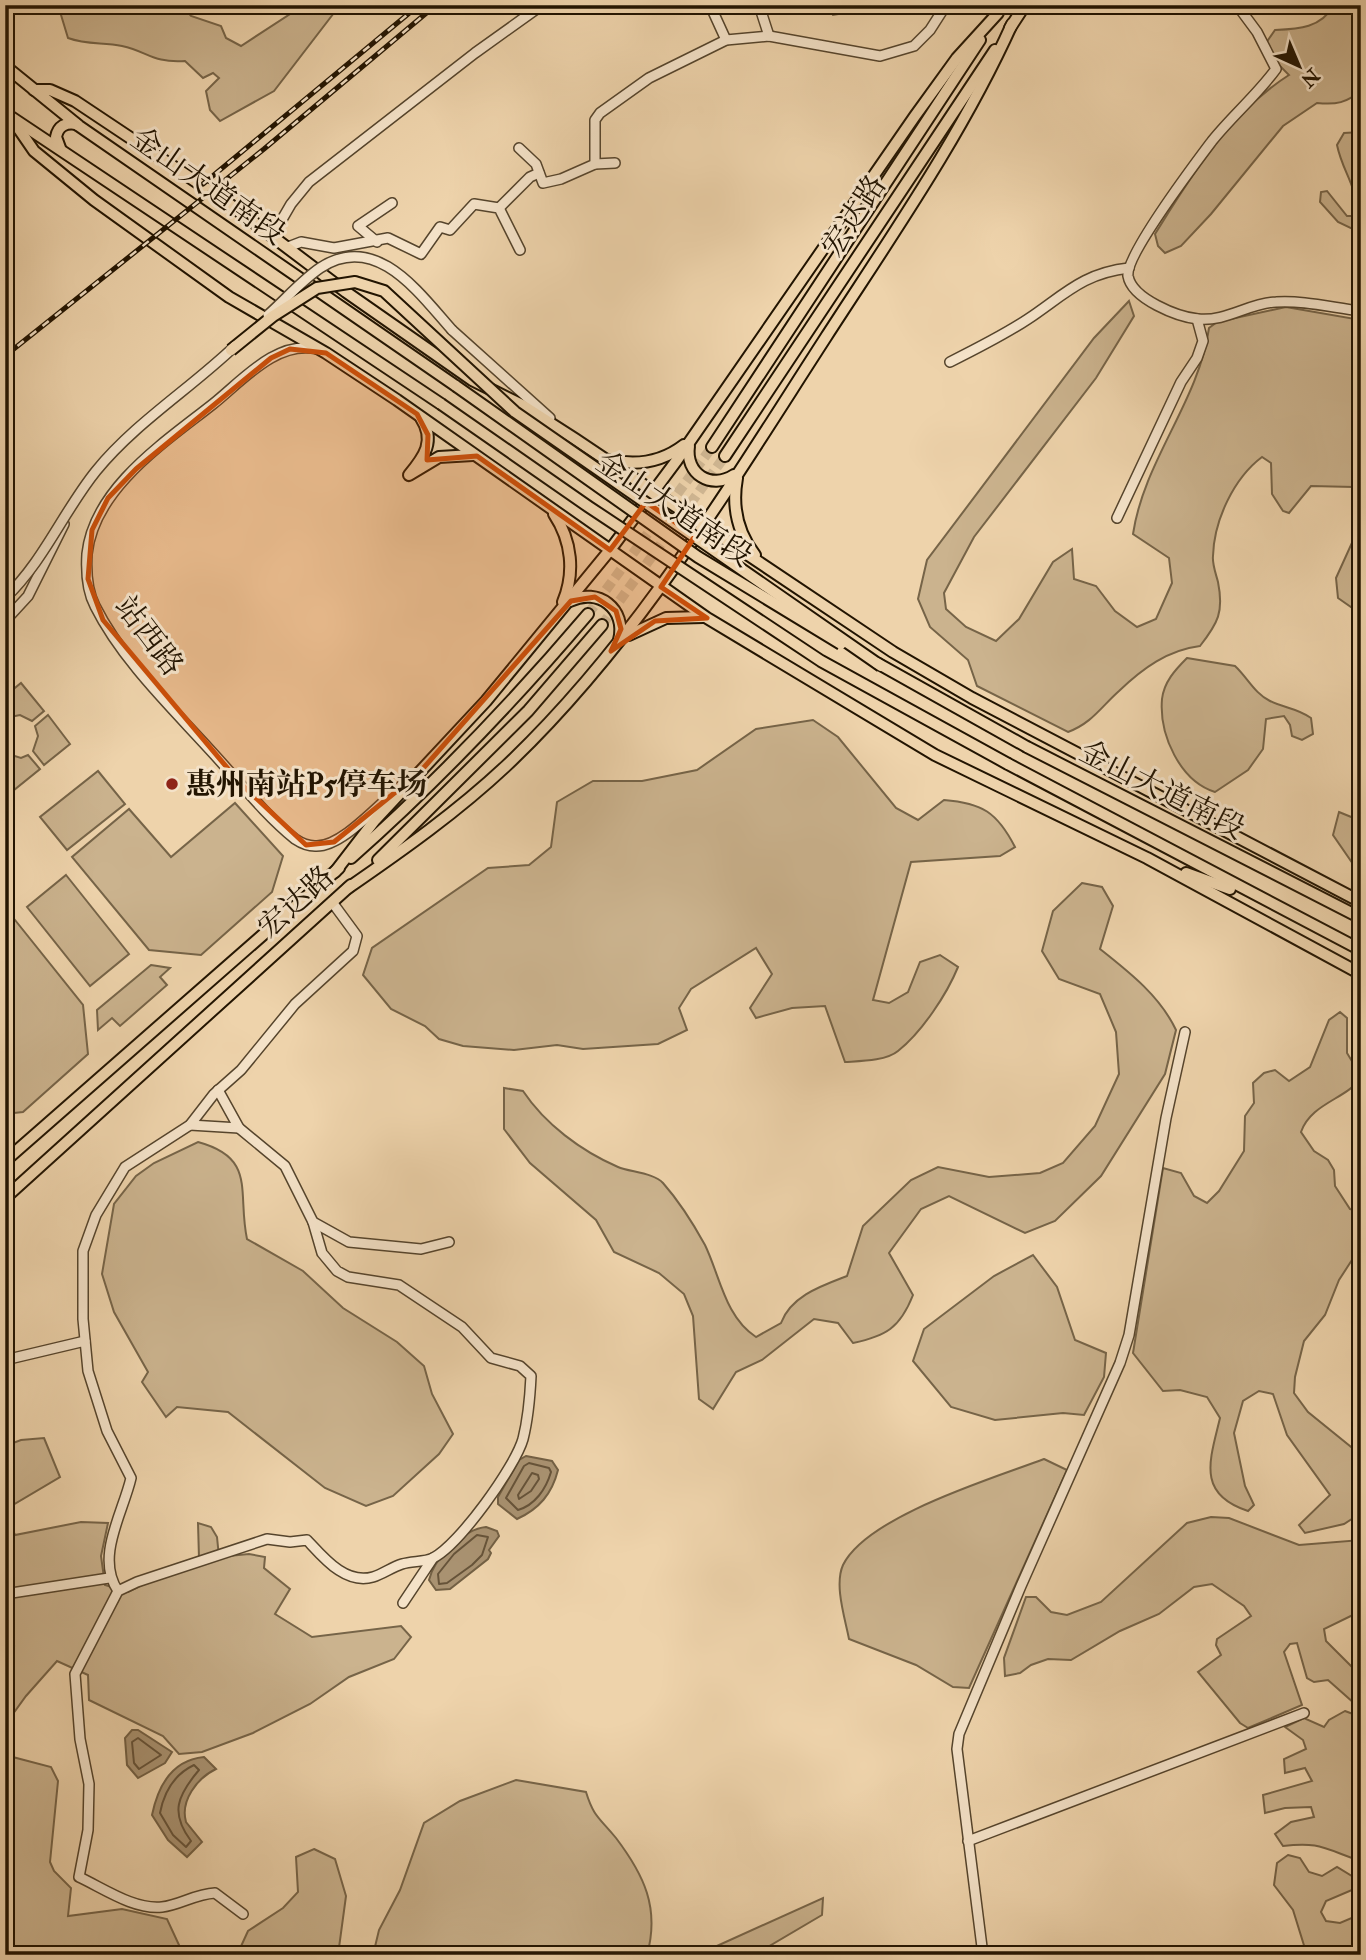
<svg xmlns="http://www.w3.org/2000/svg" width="1366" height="1960" viewBox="0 0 1366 1960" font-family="'IM FELL Double Pica','Noto Serif SC',serif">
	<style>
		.green { fill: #cbb38e; stroke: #766448; stroke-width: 2 }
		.water { fill: #a99271; stroke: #736044; stroke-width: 2 }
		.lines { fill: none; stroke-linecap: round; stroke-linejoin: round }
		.shore { stroke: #665339; stroke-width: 2 }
		.major-tunnel { stroke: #cfb692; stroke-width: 10; stroke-dasharray: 10 5; stroke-linecap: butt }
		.minor-casing { stroke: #55442c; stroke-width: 12 }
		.major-casing { stroke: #221401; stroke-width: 14 }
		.minor { stroke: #f4e2c8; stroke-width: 9 }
		.major { stroke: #eed3ab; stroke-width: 10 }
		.rail-casing { stroke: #221401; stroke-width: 5 }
		.rail { stroke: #f4e2c8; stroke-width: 2.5; stroke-dasharray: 8; stroke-linecap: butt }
		.minor-bridge-casing { stroke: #55442c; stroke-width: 12; stroke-linecap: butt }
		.major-bridge-casing { stroke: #221401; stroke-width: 14; stroke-linecap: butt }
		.minor-bridge { stroke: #f4e2c8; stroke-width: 9 }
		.major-bridge { stroke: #eed3ab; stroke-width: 10 }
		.marked { fill: #ca4f0a; fill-opacity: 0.2; stroke: #ca4f0a; stroke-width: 5; stroke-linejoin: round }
		.poi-dot { fill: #8f2418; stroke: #f4e2c8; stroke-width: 2.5 }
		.labels { text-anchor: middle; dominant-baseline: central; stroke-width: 6; stroke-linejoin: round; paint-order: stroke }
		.street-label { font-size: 30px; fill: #221401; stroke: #f4e2c8 }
		.poi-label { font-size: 30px; font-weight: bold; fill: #221401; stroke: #f4e2c8; text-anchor: start }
	</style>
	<rect width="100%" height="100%" fill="#eed3ab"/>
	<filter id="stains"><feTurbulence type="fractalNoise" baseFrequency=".00286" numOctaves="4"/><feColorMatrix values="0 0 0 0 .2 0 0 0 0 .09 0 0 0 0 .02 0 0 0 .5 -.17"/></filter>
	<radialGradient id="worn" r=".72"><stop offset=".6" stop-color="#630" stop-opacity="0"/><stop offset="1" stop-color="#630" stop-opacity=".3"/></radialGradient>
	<!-- green -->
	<g class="green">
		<path d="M 58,5 L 182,5 L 191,16 L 221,26 L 226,38 L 241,46 L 304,5 L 340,5 L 274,91 L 220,121 L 210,110 L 206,91 L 219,78 L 213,73 L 203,78 L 185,61 C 152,63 149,52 122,46 C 103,42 87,45 68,38 Z"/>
		<polygon points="828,5 893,5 833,15"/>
		<path d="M 1334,5 L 1361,5 L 1361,90 C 1347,103 1336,105 1317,103 L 1283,126 L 1211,214 L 1181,246 L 1165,253 L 1158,246 L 1155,234 C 1192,175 1229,113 1289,75 L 1274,60 L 1266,43 L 1275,30 C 1299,29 1321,28 1334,5 Z"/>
		<path d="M 1361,132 L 1361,233 L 1338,222 L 1320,202 L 1321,192 L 1327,191 L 1347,216 L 1356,216 C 1358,185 1343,174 1337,145 L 1344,133 Z"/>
		<path d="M 1129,301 L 1134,316 L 1096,378 L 974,537 L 944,593 L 946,609 L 966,627 L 996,641 L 1019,619 L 1053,562 L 1072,549 L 1074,579 L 1096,586 L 1115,611 L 1137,627 L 1156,619 L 1172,583 L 1169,558 L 1133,534 C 1144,460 1199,401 1209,328 L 1217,322 L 1286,307 L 1361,320 L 1361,494 L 1354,487 L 1311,486 L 1289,513 L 1283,511 L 1272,494 L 1271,463 L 1262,457 C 1234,478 1214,520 1213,556 C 1212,564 1216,574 1218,582 C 1224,612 1218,623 1200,646 C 1168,650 1143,668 1119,691 C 1101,707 1092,723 1068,732 L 977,686 L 968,660 L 930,627 L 918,599 L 927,560 L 1094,338 Z"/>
		<polygon points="1361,498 1361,614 1338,598 1336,578 1356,534"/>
		<path d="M 1187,658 L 1235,666 C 1247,677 1255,694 1270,701 C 1284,708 1297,708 1311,718 L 1313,734 L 1302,740 L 1292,736 L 1290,725 L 1284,716 L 1266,719 L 1263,749 L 1248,770 L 1215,792 C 1180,781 1159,735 1162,699 C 1164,682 1175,670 1187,658 Z"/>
		<polygon points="21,683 44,711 32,721 20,715 5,718 5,696"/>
		<polygon points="48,715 70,744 44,765 33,751 38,736 35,726"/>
		<path d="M 813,720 L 838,737 L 896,808 L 918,820 L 944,800 C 982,803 997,812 1015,847 L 1000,856 L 911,862 L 873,1000 L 889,1003 L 908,992 L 920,962 L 940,955 L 958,967 C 947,994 922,1032 898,1051 C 886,1061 860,1061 845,1062 L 825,1006 L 792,1008 L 756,1018 L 750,1008 L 772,974 L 756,948 L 691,989 L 679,1008 L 687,1030 L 658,1044 L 583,1049 L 557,1045 L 514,1050 L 463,1046 L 439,1039 L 425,1026 L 391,1009 L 363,975 L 372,948 L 488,868 L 529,865 L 551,847 L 557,802 L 593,781 L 642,781 L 697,770 L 756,729 Z"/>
		<polygon points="5,753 21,758 28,755 40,769 14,790 5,779"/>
		<polygon points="98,771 125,804 67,850 40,817"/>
		<polygon points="235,803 283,856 272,892 201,955 149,950 72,857 129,809 171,857"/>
		<polygon points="1339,812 1361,821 1361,869 1353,864 1333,835"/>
		<polygon points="66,875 129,954 90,986 27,907"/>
		<path d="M 1082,883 L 1102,887 L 1113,906 L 1100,949 C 1129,972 1160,996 1176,1030 L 1165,1074 L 1101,1176 L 1055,1221 L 1025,1233 L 949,1196 L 921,1209 L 889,1253 L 913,1295 C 900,1328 886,1336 853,1343 L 838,1323 L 814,1319 L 762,1360 L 736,1372 L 713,1409 L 699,1399 L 693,1316 L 684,1294 L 659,1273 L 614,1252 L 596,1220 L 530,1163 L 504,1129 L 504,1088 L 523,1091 C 545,1124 581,1151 618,1167 C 630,1172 654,1173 663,1183 C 678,1200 694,1225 705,1245 C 720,1276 725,1317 756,1337 L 781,1323 C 791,1296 821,1286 847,1276 L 863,1226 L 911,1180 L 938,1167 L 989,1177 L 1040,1173 L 1063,1163 L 1095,1126 L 1119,1074 L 1116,1032 L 1100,994 L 1059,979 L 1042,951 L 1053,911 Z"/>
		<polygon points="7,910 83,1005 88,1054 23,1112 5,1114"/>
		<polygon points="151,965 170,968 160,977 167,985 120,1026 112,1018 98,1030 97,1010"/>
		<path d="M 1340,1012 L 1347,1018 L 1347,1053 L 1361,1076 C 1351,1098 1311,1102 1301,1132 L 1314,1151 L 1328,1160 L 1334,1170 L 1335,1186 L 1350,1209 L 1361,1211 L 1361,1246 L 1339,1280 L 1325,1315 L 1304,1341 L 1295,1377 L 1294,1393 L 1308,1412 L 1361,1455 L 1361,1513 L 1344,1524 L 1305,1533 L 1299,1525 L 1330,1495 L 1287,1435 L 1273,1394 L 1259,1391 L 1243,1401 L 1234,1433 L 1245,1486 L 1254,1505 L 1248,1511 C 1196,1494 1210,1460 1220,1418 L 1207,1397 L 1180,1390 L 1163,1391 L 1133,1353 L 1163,1168 L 1181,1173 L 1194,1196 L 1207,1203 L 1219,1191 L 1244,1151 L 1245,1116 L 1254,1103 L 1253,1083 L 1264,1073 L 1275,1070 L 1289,1081 L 1310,1067 L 1329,1020 Z"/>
		<path d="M 198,1142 C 257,1158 237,1192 247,1239 L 303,1271 L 343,1308 L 397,1342 L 424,1366 L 432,1394 L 453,1434 L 439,1454 L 393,1496 L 366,1506 L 325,1488 L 228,1412 L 177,1407 L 166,1417 L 142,1382 L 148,1372 L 114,1312 L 102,1274 L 114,1204 L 136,1176 L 154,1163 Z"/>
		<polygon points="1033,1255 1057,1287 1075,1340 1106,1353 1104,1377 1084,1415 1063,1413 995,1420 951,1407 913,1361 924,1329 994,1276"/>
		<polygon points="44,1438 60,1477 13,1505 8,1517 15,1535 81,1522 108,1523 101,1556 105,1585 128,1592 199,1558 198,1523 211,1527 217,1537 219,1557 249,1554 265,1557 264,1568 290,1589 275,1614 312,1637 401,1626 411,1637 394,1659 349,1677 310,1704 253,1733 202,1752 179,1754 163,1736 89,1700 88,1675 57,1661 26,1696 5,1725 5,1676 9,1672 5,1668 5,1655 14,1646 5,1634 5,1446 21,1440"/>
		<path d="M 1044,1459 L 1067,1470 L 969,1688 L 953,1687 L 916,1665 L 849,1639 C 845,1618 834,1585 843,1565 C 867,1516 994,1478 1044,1459 Z"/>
		<polygon points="1211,1517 1229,1518 1299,1545 1361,1540 1361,1611 1324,1629 1326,1641 1361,1676 1361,1705 1354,1703 1328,1680 1314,1682 1307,1678 1297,1643 1290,1644 1284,1652 1302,1705 1248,1728 1240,1723 1198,1672 1221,1655 1216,1645 1217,1639 1251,1616 1244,1606 1212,1584 1194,1587 1159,1614 1120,1631 1071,1660 1048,1659 1031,1665 1020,1673 1005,1676 1004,1658 1026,1597 1036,1597 1051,1612 1067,1615 1101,1602 1187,1523"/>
		<path d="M 1345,1711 L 1361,1717 L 1361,1855 L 1352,1858 C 1322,1847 1316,1842 1283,1846 L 1275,1834 L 1291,1822 L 1314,1817 L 1311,1807 L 1285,1808 L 1265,1813 L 1263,1795 L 1312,1781 L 1305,1768 L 1285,1773 L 1284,1759 L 1306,1749 L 1303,1740 L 1285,1727 L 1304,1718 L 1324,1727 L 1329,1720 Z"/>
		<polygon points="5,1751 9,1756 51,1767 58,1781 50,1862 54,1871 71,1888 68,1916 122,1909 167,1919 179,1945 173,1955 5,1955"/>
		<path d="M 516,1780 L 586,1792 C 594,1818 600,1818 616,1838 C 644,1875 660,1908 647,1955 L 373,1955 L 379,1930 L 400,1890 L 424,1823 L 460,1801 Z"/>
		<polygon points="314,1849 335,1859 346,1896 338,1955 237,1955 248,1931 283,1908 298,1892 296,1857"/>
		<polygon points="1288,1855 1300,1858 1309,1872 1322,1876 1337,1867 1355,1878 1352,1890 1326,1901 1321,1912 1326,1921 1340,1923 1361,1914 1361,1944 1344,1955 1307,1955 1293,1910 1274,1885 1277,1863"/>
		<polygon points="823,1898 822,1915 754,1955 697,1955"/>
	</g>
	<!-- water -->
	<g class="water">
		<path d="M 526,1456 L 552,1461 L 558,1470 C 552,1494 539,1509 517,1519 L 498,1504 L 498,1497 L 519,1460 Z"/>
		<path d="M 486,1527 L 497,1531 L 499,1536 L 489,1550 L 491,1553 L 488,1559 L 450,1589 L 436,1590 L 429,1580 C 434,1558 464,1529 486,1527 Z"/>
		<polygon points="132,1730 138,1730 172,1752 165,1763 138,1778 127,1765 125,1738"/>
		<path d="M 204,1757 L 216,1769 C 197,1778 180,1801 186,1822 L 202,1842 L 187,1857 L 168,1840 L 152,1815 C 158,1786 172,1760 204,1757 Z"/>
	</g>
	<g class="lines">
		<!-- shore -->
		<g class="shore">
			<path d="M 529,1463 L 549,1468 L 551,1472 C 546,1489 535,1505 518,1510 L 506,1498 L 524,1466 Z"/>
			<polygon points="532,1473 538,1475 539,1479 531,1491 519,1499 518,1495"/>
			<polygon points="477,1535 488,1537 482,1555 472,1565 447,1583 439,1584 438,1574 454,1554"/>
			<polygon points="138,1738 161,1755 139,1769 134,1763 132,1742"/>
			<path d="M 194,1765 L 199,1770 C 177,1796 170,1813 191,1841 L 186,1847 L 173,1835 L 160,1813 C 164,1792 173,1775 194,1765 Z"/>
		</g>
		<!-- major-tunnel -->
		<g class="major-tunnel">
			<polyline points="588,614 712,447"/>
			<polyline points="602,625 725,456"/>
		</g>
		<!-- minor casing -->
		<g class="minor-casing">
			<g id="minor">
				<polyline points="710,5 726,40"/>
				<polyline points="759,5 769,36"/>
				<path d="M 1237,5 L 1257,32 L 1276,69 C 1257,95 1232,116 1212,141 C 1197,161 1125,256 1128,276 C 1132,299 1178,317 1198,319 C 1226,322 1249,303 1276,302 C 1303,300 1334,308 1361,311"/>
				<polyline points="519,148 536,164 543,183 561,179 595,164 595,120 600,113 649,78 726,40 769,36 880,56 914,46 930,30 946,5"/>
				<polyline points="595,164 615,163"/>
				<polyline points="499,208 530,177 539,173"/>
				<polyline points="273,235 291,204 309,182 475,53 542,5"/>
				<polyline points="377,242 358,226 392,203"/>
				<polyline points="288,247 301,242 334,248 388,238 421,254 440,227 450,230 474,204 499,208 520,250"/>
				<polyline points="452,330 550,418"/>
				<path d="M 317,349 C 276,340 242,381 213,404 C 165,442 94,488 87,554 C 86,571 87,591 95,606 C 122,660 171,707 211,751 C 238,780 264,814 295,839 C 301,843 308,846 315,846 C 344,848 385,796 409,780"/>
				<path d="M 950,362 C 976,349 1004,335 1028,319 C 1064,295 1083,273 1129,268"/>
				<polyline points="1117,518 1181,382 1197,358 1203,341 1197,319"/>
				<polyline points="5,621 28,596 64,524"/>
				<polyline points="218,1090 239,1128 285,1166 313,1222 349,1242 421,1249 449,1242"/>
				<polyline points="190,1125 239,1128"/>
				<polyline points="5,1360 85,1341"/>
				<path d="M 118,1591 C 95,1557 123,1513 131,1478 L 107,1431 L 88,1371 L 83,1319 L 83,1251 L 96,1215 L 125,1167 L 190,1125 L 214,1094 L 241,1070 L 295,1004 L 353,951 L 357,936 L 332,902"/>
				<polyline points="5,1594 109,1578"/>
				<polyline points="403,1603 433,1558"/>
				<polyline points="968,1841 1304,1713"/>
				<path d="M 243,1914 L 215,1893 C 195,1894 180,1905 162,1907 C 134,1910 103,1888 79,1877 L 88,1830 L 89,1784 L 80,1739 L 75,1674 L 118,1591 L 137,1582 L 267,1539 L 290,1542 L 307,1540 C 323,1557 345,1585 373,1577 C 383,1574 392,1567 402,1564 C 412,1561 425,1562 433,1558 C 459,1545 515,1467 523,1439 C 528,1419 530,1397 531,1376 L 520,1366 L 491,1358 L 462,1327 L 399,1285 L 348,1277 L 337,1271 L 322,1253 L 313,1222"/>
				<polyline points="983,1955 957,1749 959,1734 1021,1586 1120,1363 1129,1335 1166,1118 1185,1032"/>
			</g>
		</g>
		<!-- major casing -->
		<g class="major-casing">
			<g id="major">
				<polyline points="1010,28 1025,5"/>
				<polyline points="5,66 79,126 456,386"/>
				<polyline points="34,90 50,90 75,101 228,203 346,292 472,380 522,405 575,439 893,652 972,698 1361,902"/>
				<polyline points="5,113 441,404"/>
				<polyline points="12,119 34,151 94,200 229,297 326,353 397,400 707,618 935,755 1147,858 1361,974"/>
				<path d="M 60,148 L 56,137 C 58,126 66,122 76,124"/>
				<path d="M 421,418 C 436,441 424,457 409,475 L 439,457 L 473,455"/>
				<path d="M 689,446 C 685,474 711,490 734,475"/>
				<polyline points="712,447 980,40"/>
				<polyline points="725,456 995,50"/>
				<path d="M 610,460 C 637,466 662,462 684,445"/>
				<path d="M 737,478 C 732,506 737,532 755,555"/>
				<path d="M 554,514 C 572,541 575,573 563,602"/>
				<path d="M 570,601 C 598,587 627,609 619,640"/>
				<polyline points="629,635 666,618 703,617"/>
				<polyline points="1027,747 1361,918"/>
				<polyline points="1008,764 1361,950"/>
				<path d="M 351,858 C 437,782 514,701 588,614"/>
				<polyline points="378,860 528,711 602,625"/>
				<polyline points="335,872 375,820 486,701 610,550 677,460 915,116 957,58 998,13"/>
				<polyline points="1186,873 1230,889"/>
				<path d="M 348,888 C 403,850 457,812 506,766 C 636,643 729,487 826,337 C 892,235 962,135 1012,24"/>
				<polyline points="5,1161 339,868"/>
				<polyline points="5,1198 351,885"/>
			</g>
		</g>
		<!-- minor -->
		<use href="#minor" class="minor"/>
		<!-- major -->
		<use href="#major" class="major"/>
		<!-- rail casing -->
		<g class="rail-casing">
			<g id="rail">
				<polyline points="203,184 419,5"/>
				<polyline points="5,356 264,149 436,5"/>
			</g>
		</g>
		<!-- rail -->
		<use href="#rail" class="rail"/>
		<!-- minor-bridge casing -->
		<g class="minor-bridge-casing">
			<g id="minor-bridge">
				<path d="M 268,315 C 285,300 301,281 320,268 C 376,231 419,293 452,330"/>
				<path d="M 5,598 C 44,561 63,512 96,471 C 135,423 190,389 235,346"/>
			</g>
		</g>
		<!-- major-bridge casing -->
		<g class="major-bridge-casing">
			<g id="major-bridge">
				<polyline points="231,350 273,316 317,288 355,282 384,291 515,412 881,666"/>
				<polyline points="456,386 698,557 841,644"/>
				<polyline points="441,404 589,507 821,661 1008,764"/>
				<polyline points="877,663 1027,747"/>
			</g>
		</g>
		<!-- minor-bridge -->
		<use href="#minor-bridge" class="minor-bridge"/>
		<!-- major-bridge -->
		<use href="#major-bridge" class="major-bridge"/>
	</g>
	<!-- marked area -->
	<path class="marked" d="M 290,349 L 326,353 L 417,414 L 428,435 L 427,460 L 477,456 L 610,550 L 646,502 L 695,536 L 661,587 L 707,618 L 655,621 L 611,651 L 621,629 L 616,611 L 595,597 L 571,601 L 419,773 L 334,842 L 306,845 L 240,783 L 103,620 L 88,579 L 92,530 L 108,498 L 136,469 L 271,358 Z"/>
	<!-- markers -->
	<circle class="poi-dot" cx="172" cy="784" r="7"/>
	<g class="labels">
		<!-- street labels -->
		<g class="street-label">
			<text transform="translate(208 186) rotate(35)">金山大道南段</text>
			<text transform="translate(854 216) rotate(-57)">宏达路</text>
			<text transform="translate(674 509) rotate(34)">金山大道南段</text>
			<text transform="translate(149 636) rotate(53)">站西路</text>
			<text transform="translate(1162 790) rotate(27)">金山大道南段</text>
			<text transform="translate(296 902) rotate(-42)">宏达路</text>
		</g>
		<!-- poi labels -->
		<g class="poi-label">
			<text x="186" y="784">惠州南站P5停车场</text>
		</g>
	</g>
	<!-- margin -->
	<rect width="1366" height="1960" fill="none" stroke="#eed3ab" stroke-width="28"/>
	<rect x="7" y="7" width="1352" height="1946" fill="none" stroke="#221401" stroke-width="3.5"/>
	<rect x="14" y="14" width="1338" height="1932" fill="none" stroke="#221401" stroke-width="2"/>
	<!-- north arrow -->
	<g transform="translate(1299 66) rotate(136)" stroke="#f4e2c8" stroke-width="5" paint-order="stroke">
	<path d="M0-5L12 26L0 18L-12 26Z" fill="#221401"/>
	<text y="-10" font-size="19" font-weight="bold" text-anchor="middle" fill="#221401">N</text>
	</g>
	<rect width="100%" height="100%" filter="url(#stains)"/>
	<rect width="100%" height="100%" fill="url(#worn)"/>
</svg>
